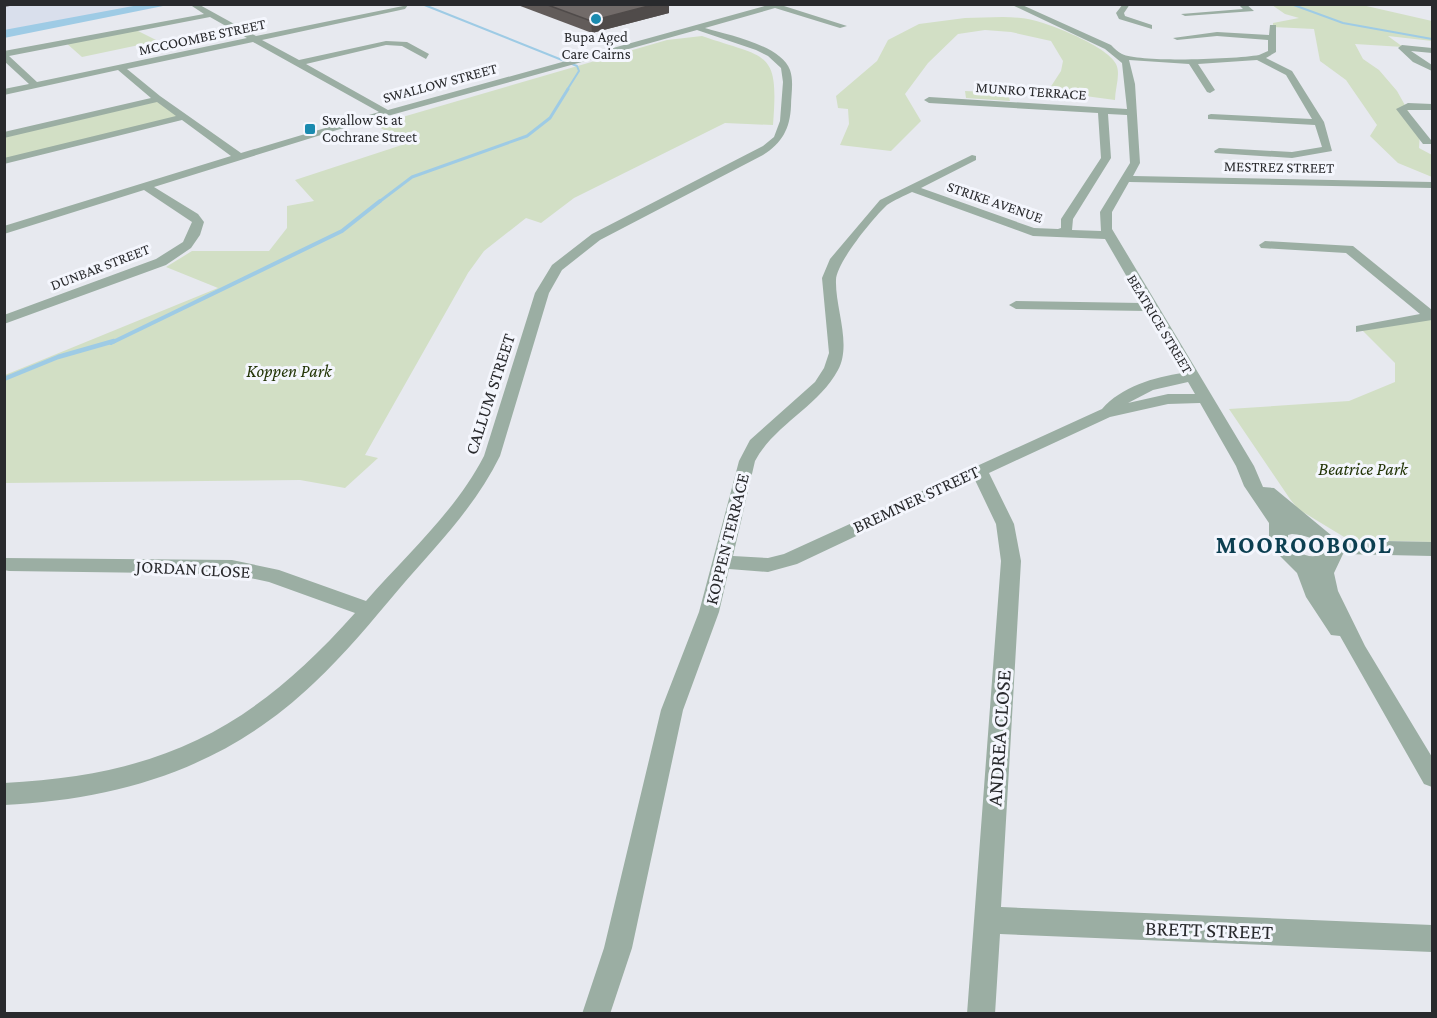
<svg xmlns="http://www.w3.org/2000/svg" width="1437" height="1018" viewBox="0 0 1437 1018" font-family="'Crimson Pro',serif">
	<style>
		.built { fill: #d9dfec }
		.green { fill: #d2dfc5 }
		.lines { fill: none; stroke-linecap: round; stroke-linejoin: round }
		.stream-far3 { stroke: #9ecbe5; stroke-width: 2 }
		.stream-far2 { stroke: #9ecbe5; stroke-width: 3 }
		.stream-far1 { stroke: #9ecbe5; stroke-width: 4 }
		.stream { stroke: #9ecbe5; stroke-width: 4.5 }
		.river { fill: #9ecbe5; fill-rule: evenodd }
		.minor { fill: #9baea3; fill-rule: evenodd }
		.wall { fill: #625c5a }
		.shaded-wall { fill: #504b4a }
		.building { fill: #726b69; stroke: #504b4a; stroke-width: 1.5 }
		.poi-dot { fill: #1a8aaf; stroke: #f4f6fd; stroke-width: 2 }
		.labels { text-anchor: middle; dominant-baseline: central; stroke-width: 6; stroke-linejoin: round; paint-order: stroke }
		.far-street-label { font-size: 15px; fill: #292a2d; stroke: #f4f6fd }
		.far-poi-label { font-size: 15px; fill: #292a2d; stroke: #f4f6fd }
		.park-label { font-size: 18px; font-style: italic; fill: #233507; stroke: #f4f6fd }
		.street-label { font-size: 18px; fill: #292a2d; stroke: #f4f6fd }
		.near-street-label { font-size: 21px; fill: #292a2d; stroke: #f4f6fd }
		.district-label { font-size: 24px; font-weight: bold; letter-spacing: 1.5px; fill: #0c3f51; stroke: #f4f6fd }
	</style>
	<rect width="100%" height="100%" fill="#e7e9ef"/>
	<!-- built -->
	<polygon class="built" points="5,5 150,5 5,31"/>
	<!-- green -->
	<g class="green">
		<polygon points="1272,5 1362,5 1432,21 1432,41 1388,36 1403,47 1355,44 1363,59 1379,70 1397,91 1420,132 1419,148 1432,155 1432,177 1398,163 1370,136 1377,125 1346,80 1320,61 1314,29 1273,27 1273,23 1299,18 1285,14"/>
		<path d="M 965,18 C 983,18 1003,16 1021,18 C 1041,19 1108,46 1116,64 C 1121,74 1115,88 1115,100 L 1048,91 L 1061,71 L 1063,61 L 1051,41 L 1011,32 L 985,30 L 958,34 L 928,63 L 905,94 L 921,121 L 891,151 L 840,145 L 849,124 L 848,109 L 838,108 L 836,96 L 877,61 L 888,40 L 919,24 Z"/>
		<polygon points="134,29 158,41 82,57 65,42"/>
		<path d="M 702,36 C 768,59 779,49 773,125 L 725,123 L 574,198 L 541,223 L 526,218 L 484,251 L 468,273 L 365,455 L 378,458 L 345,488 L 300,480 L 5,483 L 5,375 L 218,288 L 166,267 L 192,251 L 269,251 L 287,228 L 287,206 L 314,201 L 295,180 L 408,143 L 375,125 L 667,40 Z"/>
		<polygon points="965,91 1008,93 1010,101 966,98"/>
		<polygon points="158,99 183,117 5,161 4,135"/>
		<polygon points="1432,316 1432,542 1349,540 1298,509 1290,499 1229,409 1349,401 1395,382 1395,363 1361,329"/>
	</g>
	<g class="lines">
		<!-- stream-far3 -->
		<g class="stream-far3">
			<polyline points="422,4 577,66 579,71 567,90"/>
			<polyline points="1291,4 1343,23 1432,39"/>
		</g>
		<!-- stream-far2 -->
		<polyline class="stream-far2" points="379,202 412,177 527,136 550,118 568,89"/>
		<!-- stream-far1 -->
		<polyline class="stream-far1" points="111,343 342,231 380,201"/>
		<!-- stream -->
		<polyline class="stream" points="4,379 58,357 114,341"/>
		<!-- river -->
		<polygon class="river" points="144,4 173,4 4,38 4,30"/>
		<!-- minor -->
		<g class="minor">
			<path d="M 189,4 L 198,4 L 256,36 L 408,5 L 405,9 L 262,40 L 299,60 L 386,41 L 407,42 L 429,54 L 426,59 L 402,46 L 386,45 L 306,64 L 388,110 L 772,4 L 785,4 L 784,6 L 847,26 L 840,28 L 775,8 L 705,28 C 728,35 781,45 790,70 C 794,81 791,95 791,106 C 790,129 782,143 763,155 L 600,240 L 562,270 L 549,293 L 500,456 C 475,507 436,546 399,589 C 372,621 345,654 314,683 C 226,767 123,799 4,805 L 4,783 C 161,775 251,730 355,613 L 269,582 L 232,574 L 9,571 L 4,570 L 4,558 L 232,560 L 279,570 L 366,601 C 407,554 455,512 484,456 L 535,293 L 552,265 L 592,234 L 763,146 L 774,137 L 780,121 L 783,82 L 781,68 L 768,56 L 756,50 L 697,30 L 337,130 L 154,187 L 198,214 L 204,222 L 200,235 L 191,248 L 166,265 L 4,324 L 4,315 L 156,259 L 183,242 L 192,222 L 144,190 L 4,234 L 4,226 L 231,156 L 182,120 L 4,164 L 4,158 L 176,116 L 157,102 L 4,138 L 4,132 L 151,98 L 118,70 L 4,95 L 4,89 L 29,84 L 4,61 L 4,51 L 204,14 ZM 210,17 L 247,38 L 37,82 L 9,56 ZM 253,42 L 379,112 L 241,153 L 160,96 L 127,69 Z"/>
			<path d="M 1010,4 L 1020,4 L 1111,45 C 1114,48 1118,52 1122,54 C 1141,63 1236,59 1259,55 L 1268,51 L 1268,40 L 1217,36 L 1177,40 L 1173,38 L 1217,32 L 1269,35 L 1270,25 L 1276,25 L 1276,52 L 1266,58 L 1292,71 L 1324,122 L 1332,151 L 1292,158 L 1215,153 L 1214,151 L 1219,148 L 1292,152 L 1322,147 L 1315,125 L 1208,119 L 1208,115 L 1211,114 L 1312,119 L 1286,75 L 1257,60 L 1198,64 L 1215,90 L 1210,93 L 1207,92 L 1189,64 L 1129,60 L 1135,84 L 1140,163 L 1133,176 L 1432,182 L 1432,188 L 1129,182 L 1112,212 L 1112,229 L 1254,466 L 1263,487 L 1274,488 L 1337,540 L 1432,542 L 1432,556 L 1343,554 L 1334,573 L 1338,591 L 1365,646 L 1432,757 L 1432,787 L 1424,784 L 1340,636 L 1331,635 L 1306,597 L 1297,573 L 1272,548 L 1269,541 L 1269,523 L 1244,486 L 1236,466 L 1200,403 L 1168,404 L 1110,417 L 989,473 L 1014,524 L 1021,561 L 1001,907 L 1432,925 L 1432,952 L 1000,934 L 995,1014 L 967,1014 L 1001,561 L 996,524 L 975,480 L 797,564 L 768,572 L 729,569 L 719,612 L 683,710 L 632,948 L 610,1014 L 582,1014 L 604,948 L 661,710 L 699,612 L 739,461 L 750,440 L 815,382 L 824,368 L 829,353 L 822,278 L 830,259 L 880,200 L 972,155 L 976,156 L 976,160 L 921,188 L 1034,228 L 1058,229 L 1061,228 L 1061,219 L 1101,158 L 1098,113 L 929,103 L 924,100 L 929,97 L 1127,109 L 1122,63 L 1105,49 ZM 1108,114 L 1127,115 L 1130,163 L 1100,212 L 1101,231 L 1072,230 L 1073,219 L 1111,158 ZM 912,192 L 1033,236 L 1105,239 L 1142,303 L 1016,301 L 1009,305 L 1016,309 L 1147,311 L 1183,373 C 1154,377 1121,387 1102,409 L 784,554 L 768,558 L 733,556 L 755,461 C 775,424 818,407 838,370 C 852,344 835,308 836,280 C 836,263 874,217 887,205 C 894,200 904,196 912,192 ZM 1188,382 L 1195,394 L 1168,394 L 1128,403 L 1153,390 ZM 1292,534 C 1305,535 1320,539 1324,553 C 1311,561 1295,553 1288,541 L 1288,535 Z"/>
			<polygon points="1123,4 1130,4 1124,13 1125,16 1152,25 1152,29 1119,19 1116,13"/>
			<polygon points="1238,4 1246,4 1254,11 1185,16 1181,14 1243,9"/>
			<polygon points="1402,45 1432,48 1432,53 1411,51 1432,65 1432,71 1413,62 1398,48"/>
			<polygon points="1408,103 1432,104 1432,110 1407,110 1431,140 1431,144 1423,144 1396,109"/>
			<polygon points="1265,241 1353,246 1432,310 1432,320 1356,332 1356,326 1420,314 1346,253 1261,248 1259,245"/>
		</g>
	</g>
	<!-- wall -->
	<polygon class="wall" points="515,4 669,4 669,13 592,33"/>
	<!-- shaded-wall -->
	<g class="shaded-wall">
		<polygon points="4,4 21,4 4,7"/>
		<polygon points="656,4 669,4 669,13 592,33 591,21"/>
	</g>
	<!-- building -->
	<polygon class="building" points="545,4 656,4 591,21"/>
	<!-- markers -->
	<g class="poi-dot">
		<circle cx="596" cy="19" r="6"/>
		<rect x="304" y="123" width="12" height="12" rx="3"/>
	</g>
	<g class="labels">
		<!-- far-street labels -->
		<g class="far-street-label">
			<text transform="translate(202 37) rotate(-12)">MCCOOMBE STREET</text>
			<text transform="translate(440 83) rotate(-15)">SWALLOW STREET</text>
			<text transform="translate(1031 91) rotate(4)">MUNRO TERRACE</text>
			<text transform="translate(1279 167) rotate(1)">MESTREZ STREET</text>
			<text transform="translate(995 202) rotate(19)">STRIKE AVENUE</text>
			<text transform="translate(100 267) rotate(-21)">DUNBAR STREET</text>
			<text transform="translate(1160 324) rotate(59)">BEATRICE STREET</text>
		</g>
		<!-- far-poi labels -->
		<g class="far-poi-label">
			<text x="596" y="37">Bupa Aged<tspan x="596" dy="17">Care Cairns</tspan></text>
			<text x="322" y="120" text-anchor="start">Swallow St at<tspan x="322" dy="17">Cochrane Street</tspan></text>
		</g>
		<!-- park labels -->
		<g class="park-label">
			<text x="289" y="371">Koppen Park</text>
			<text x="1363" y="469">Beatrice Park</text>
		</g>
		<!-- street labels -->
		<g class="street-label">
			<text transform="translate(490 394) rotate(-72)">CALLUM STREET</text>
			<text transform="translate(916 499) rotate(-25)">BREMNER STREET</text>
			<text transform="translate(727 539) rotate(-76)">KOPPEN TERRACE</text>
			<text transform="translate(193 569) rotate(3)">JORDAN CLOSE</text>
		</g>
		<!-- near-street labels -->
		<g class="near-street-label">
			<text transform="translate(999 738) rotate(-86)">ANDREA CLOSE</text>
			<text transform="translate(1209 930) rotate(2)">BRETT STREET</text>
		</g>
		<!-- district labels -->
		<g class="district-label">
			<text x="1304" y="544">MOOROOBOOL</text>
		</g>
	</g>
	<!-- border -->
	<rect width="1437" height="1018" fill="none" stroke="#292a2d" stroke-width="12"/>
</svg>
